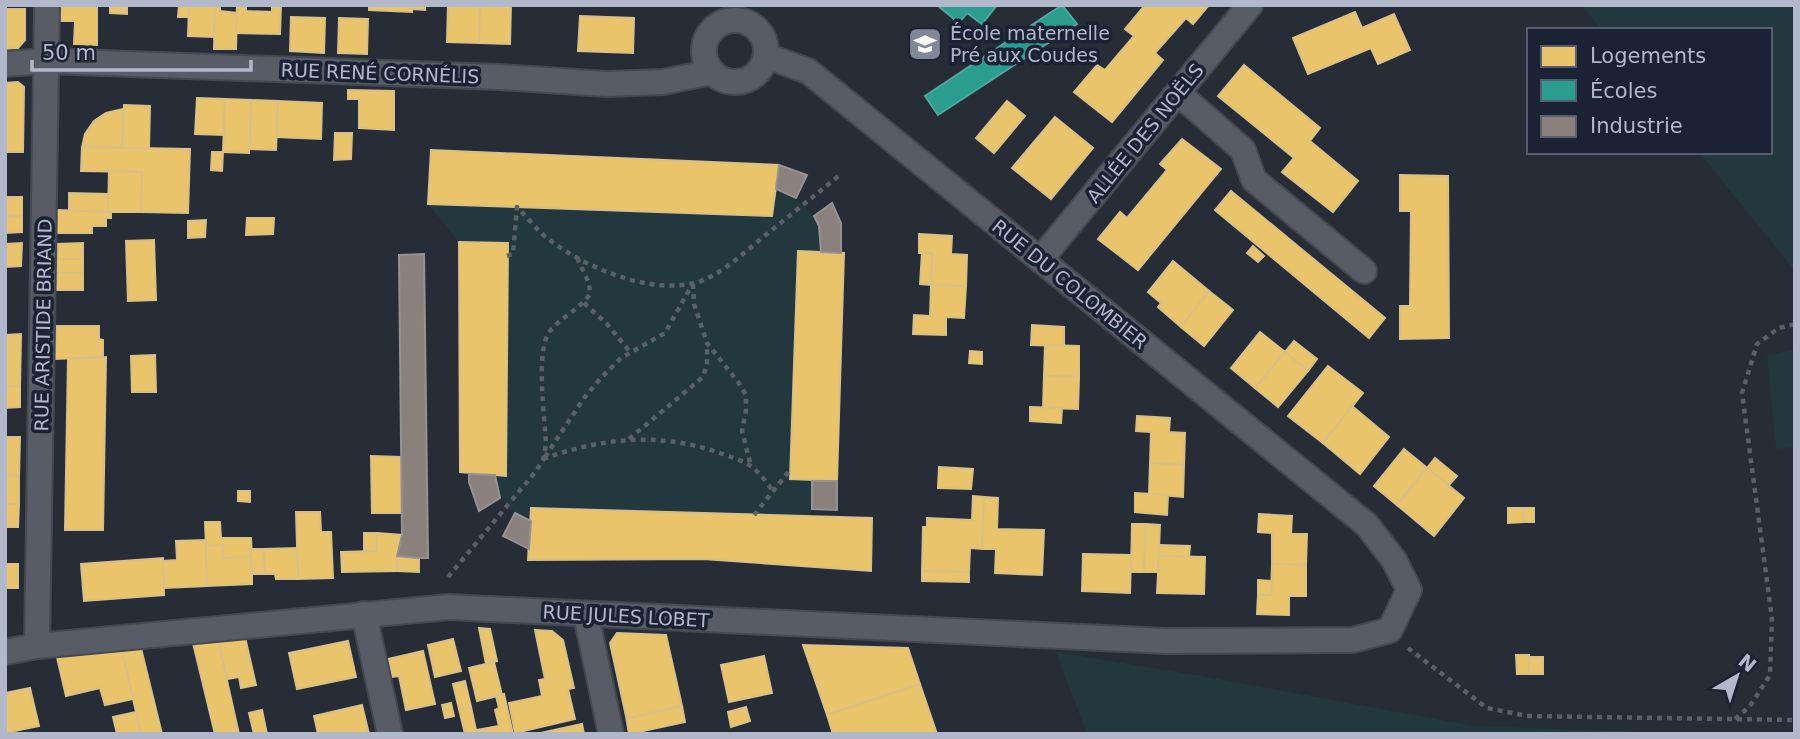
<svg xmlns="http://www.w3.org/2000/svg" width="1800" height="739" viewBox="0 0 1800 739" font-family="'DejaVu Sans',sans-serif">
	<style>
		.green { fill: #23373e }
		.homes { fill: #e9c46a; stroke: #d8c087; stroke-width: 2 }
		.schools { fill: #2a9d8f; stroke: #52a5a1; stroke-width: 2 }
		.industry { fill: #8a817c; stroke: #959293; stroke-width: 2 }
		.lines { fill: none; stroke-linecap: round; stroke-linejoin: round }
		.street-casing { stroke: #444850; stroke-width: 28 }
		.path { stroke: #596068; stroke-width: 4.5; stroke-dasharray: 5 5; stroke-linecap: butt }
		.street { stroke: #575c66; stroke-width: 24 }
		.labels { text-anchor: middle; dominant-baseline: central; stroke-width: 7; stroke-linejoin: round; paint-order: stroke }
		.poi-label { font-size: 19px; fill: #b0b8ca; stroke: #1a2233; text-anchor: start }
		.street-label { font-size: 19px; fill: #b0b8ca; stroke: #1a2233 }
	</style>
	<rect width="100%" height="100%" fill="#272d37"/>
	<!-- green -->
	<g class="green">
		<polygon points="1582,5 1795,5 1795,271 1699,152 1770,152 1770,30 1601,30"/>
		<path d="M 776,189 C 808,204 820,216 821,252 L 798,251 L 790,478 L 812,481 L 811,517 L 532,508 L 531,521 C 506,509 501,502 495,475 L 505,476 L 459,242 L 428,204 L 772,216 Z"/>
		<polygon points="1795,350 1795,447 1776,449 1767,355"/>
		<polygon points="1056,652 1202,676 1474,726 1702,734 1087,734"/>
	</g>
	<!-- homes -->
	<g class="homes">
		<polygon points="61,5 97,5 97,45 74,44 75,21 61,21"/>
		<polygon points="110,5 127,5 127,14 110,13"/>
		<polygon points="179,5 189,5 189,17 178,17"/>
		<polygon points="189,5 215,5 214,37 188,36"/>
		<polygon points="215,5 220,5 220,11 237,13 236,49 214,49"/>
		<polygon points="237,5 246,5 246,11 272,12 272,5 281,5 280,34 236,33"/>
		<polygon points="369,5 425,5 425,10 412,9 412,12 369,10"/>
		<polygon points="448,5 480,5 479,43 447,42"/>
		<polygon points="480,5 511,5 510,44 479,43"/>
		<polygon points="1145,5 1209,5 1193,24 1186,18 1155,53 1163,60 1112,122 1074,92 1097,65 1105,70 1134,36 1125,29"/>
		<polygon points="5,9 25,9 25,40 18,48 6,49"/>
		<polygon points="1355,12 1362,28 1394,14 1410,50 1378,64 1371,48 1308,74 1293,38"/>
		<polygon points="580,16 634,18 633,53 578,51"/>
		<polygon points="291,17 325,18 324,53 290,51"/>
		<polygon points="339,18 368,19 367,54 338,53"/>
		<polygon points="1244,65 1320,128 1310,141 1358,181 1333,212 1282,172 1294,158 1218,96"/>
		<polygon points="18,82 24,87 23,152 5,152 5,83"/>
		<polygon points="348,90 394,91 394,130 359,128 359,99 348,99"/>
		<polygon points="197,98 225,99 224,135 195,134"/>
		<polygon points="225,99 251,100 249,153 223,152"/>
		<polygon points="251,100 278,101 276,150 250,149"/>
		<polygon points="278,101 322,103 321,139 277,137"/>
		<polygon points="1007,101 1025,116 994,153 976,138"/>
		<polygon points="124,105 150,106 149,149 122,148"/>
		<polygon points="123,109 122,148 82,147 85,134 94,121 106,113"/>
		<polygon points="1055,117 1093,148 1051,199 1012,168"/>
		<polygon points="335,133 352,133 351,159 334,160"/>
		<polygon points="1182,139 1221,169 1138,270 1098,239 1120,212 1127,218 1167,170 1160,164"/>
		<polygon points="82,147 190,149 188,213 141,212 142,172 81,171"/>
		<polygon points="431,150 779,165 772,216 428,204"/>
		<polygon points="212,152 223,152 222,171 211,170"/>
		<polygon points="109,171 142,172 141,212 108,212"/>
		<polygon points="1400,175 1448,176 1449,338 1400,339 1400,306 1410,306 1411,211 1400,211"/>
		<polygon points="1231,191 1385,318 1369,338 1215,210"/>
		<polygon points="69,193 108,194 108,212 69,211"/>
		<polygon points="5,197 22,197 22,216 7,217"/>
		<polygon points="57,210 111,212 111,218 106,218 106,226 92,226 92,233 57,233"/>
		<polygon points="22,216 22,232 5,233 5,217"/>
		<polygon points="247,218 274,218 273,234 246,235"/>
		<polygon points="206,220 205,237 188,238 188,221"/>
		<polygon points="919,234 952,236 951,254 967,255 966,286 931,285 932,253 919,253"/>
		<polygon points="154,240 156,300 128,301 126,241"/>
		<polygon points="459,242 508,243 506,476 460,472"/>
		<polygon points="22,243 21,266 5,267 5,244"/>
		<polygon points="83,243 83,259 57,259 57,244"/>
		<polygon points="1253,246 1264,256 1258,262 1247,253"/>
		<polygon points="798,251 844,253 837,481 790,479"/>
		<polygon points="922,253 932,253 931,285 920,284"/>
		<rect x="57" y="259" width="26" height="14"/>
		<polygon points="1173,261 1209,291 1181,327 1158,307 1161,303 1148,292"/>
		<rect x="57" y="273" width="26" height="17"/>
		<polygon points="931,285 966,286 964,318 946,317 946,335 913,334 914,315 930,316"/>
		<polygon points="1209,291 1233,310 1204,346 1181,327"/>
		<polygon points="1032,325 1064,327 1064,346 1031,345"/>
		<polygon points="56,326 99,326 99,339 103,340 103,357 55,359"/>
		<polygon points="1260,332 1285,352 1255,388 1231,368"/>
		<polygon points="21,334 20,386 5,387 5,335"/>
		<polygon points="1294,341 1317,359 1308,371 1285,352"/>
		<polygon points="1045,345 1079,346 1079,377 1044,376"/>
		<polygon points="970,351 982,352 982,364 969,363"/>
		<polygon points="1285,352 1308,371 1278,407 1255,388"/>
		<polygon points="155,355 156,392 132,392 131,356"/>
		<polygon points="106,357 103,530 65,530 68,359"/>
		<polygon points="1328,366 1363,393 1323,443 1288,416"/>
		<polygon points="1044,376 1079,377 1078,409 1043,408"/>
		<polygon points="20,386 20,407 5,408 5,387"/>
		<polygon points="1352,406 1389,437 1360,474 1323,443"/>
		<polygon points="1030,407 1062,408 1061,423 1030,421"/>
		<polygon points="1137,416 1170,418 1169,432 1185,433 1184,465 1150,463 1151,432 1136,431"/>
		<polygon points="5,437 20,437 19,476 5,475"/>
		<polygon points="1404,449 1427,468 1397,505 1374,486"/>
		<polygon points="371,456 401,457 402,513 372,513"/>
		<polygon points="1435,458 1457,476 1449,485 1427,468"/>
		<polygon points="1150,463 1184,465 1183,497 1149,494"/>
		<polygon points="939,467 973,469 971,489 938,488"/>
		<polygon points="1427,468 1464,498 1434,536 1397,505"/>
		<polygon points="5,475 19,476 19,504 5,504"/>
		<polygon points="238,491 250,491 250,502 238,501"/>
		<polygon points="1135,493 1168,495 1167,515 1135,512"/>
		<polygon points="973,496 984,497 982,549 970,548 969,572 922,571 923,527 927,527 927,518 972,520"/>
		<polygon points="984,497 998,498 997,529 1044,530 1042,575 995,573 996,549 982,549"/>
		<polygon points="5,504 19,504 18,527 5,527"/>
		<polygon points="531,508 872,518 871,571 703,559 528,560"/>
		<polygon points="1508,508 1523,508 1524,522 1508,523"/>
		<polygon points="1523,508 1534,508 1534,522 1524,522"/>
		<polygon points="296,512 320,512 321,532 331,532 333,578 298,579"/>
		<polygon points="1259,514 1292,516 1291,534 1307,534 1306,565 1272,564 1272,533 1258,532"/>
		<polygon points="205,522 220,522 221,538 251,538 252,557 223,558 223,545 206,546"/>
		<polygon points="1132,524 1146,524 1144,572 1131,572"/>
		<polygon points="1146,524 1160,525 1158,572 1144,572"/>
		<polygon points="364,533 377,533 377,551 364,552"/>
		<polygon points="377,533 402,535 397,556 398,571 342,572 341,552 377,551"/>
		<polygon points="206,540 207,586 164,588 163,561 177,560 176,541"/>
		<polygon points="223,545 223,558 252,557 252,584 207,586 206,546"/>
		<polygon points="1159,545 1190,546 1189,557 1159,556"/>
		<polygon points="297,548 298,579 276,579 275,574 265,574 264,549"/>
		<polygon points="251,549 264,549 265,574 252,574"/>
		<polygon points="1083,554 1131,555 1130,593 1082,591"/>
		<polygon points="397,556 419,558 419,572 398,571"/>
		<polygon points="1159,556 1205,557 1204,594 1157,593"/>
		<polygon points="163,558 164,595 84,601 81,564"/>
		<rect x="5" y="564" width="13" height="24"/>
		<polygon points="1272,564 1306,565 1306,596 1289,596 1289,615 1257,614 1258,595 1271,595"/>
		<polygon points="922,571 969,572 969,582 922,581"/>
		<polygon points="1258,580 1272,581 1271,595 1258,595"/>
		<polygon points="479,628 490,629 497,661 486,664"/>
		<polygon points="535,630 552,631 563,640 574,688 568,689 575,719 515,733 509,703 542,696 539,680 545,679"/>
		<polygon points="244,633 256,685 241,688 239,677 227,679 217,636"/>
		<polygon points="617,633 666,635 682,706 630,718 626,716 610,643"/>
		<polygon points="217,636 239,734 215,734 192,639"/>
		<polygon points="453,639 461,671 435,677 428,645"/>
		<polygon points="348,641 356,677 297,689 289,653"/>
		<polygon points="140,644 162,734 141,734 121,646"/>
		<polygon points="803,645 908,648 920,684 827,715"/>
		<polygon points="121,646 133,699 105,705 100,688 66,696 56,653"/>
		<polygon points="423,651 435,704 406,710 399,676 392,677 388,659"/>
		<polygon points="1516,655 1529,655 1529,674 1517,674"/>
		<polygon points="764,656 772,693 729,702 721,665"/>
		<rect x="1529" y="657" width="14" height="17"/>
		<polygon points="494,662 502,695 477,701 469,668"/>
		<polygon points="465,681 471,707 459,709 453,684"/>
		<polygon points="920,684 937,734 833,734 827,715"/>
		<polygon points="30,688 39,726 5,733 5,693"/>
		<polygon points="504,694 513,734 477,734 476,730 499,726 495,710 499,708 496,696"/>
		<polygon points="451,703 454,716 445,718 442,705"/>
		<polygon points="362,705 369,734 318,734 314,716"/>
		<polygon points="682,706 685,722 629,734 626,716 630,718"/>
		<polygon points="471,707 476,730 477,734 465,734 459,709"/>
		<polygon points="746,707 750,721 731,727 728,712"/>
		<polygon points="262,710 267,734 254,734 249,713"/>
		<polygon points="136,712 141,734 117,734 113,717"/>
		<polygon points="582,724 584,734 536,734"/>
	</g>
	<!-- schools -->
	<g class="schools">
		<polygon points="937,5 997,5 982,24 967,13 959,23"/>
		<polygon points="1062,5 1077,24 938,115 925,96"/>
	</g>
	<!-- industry -->
	<g class="industry">
		<polygon points="779,165 807,175 796,198 776,189"/>
		<polygon points="832,203 841,223 841,253 821,252 819,226 814,216"/>
		<polygon points="424,254 428,558 419,558 397,556 402,535 399,255"/>
		<polygon points="469,474 495,475 500,498 479,511 469,482"/>
		<polygon points="812,481 837,481 837,510 812,509"/>
		<polygon points="515,513 531,521 529,549 503,536"/>
	</g>
	<g class="lines">
		<!-- street casing -->
		<g class="street-casing">
			<g id="street">
				<circle cx="735" cy="51" r="31"/>
				<polyline points="5,64 47,61 499,77 606,84 663,82 712,72"/>
				<polyline points="1178,93 1243,150 1254,180 1364,271"/>
				<polyline points="1040,260 1250,5"/>
				<polyline points="364,614 390,734"/>
				<polyline points="586,615 611,734"/>
				<polyline points="37,646 47,5"/>
				<polyline points="5,652 37,646 449,607 1166,641 1353,640 1390,630 1409,590 1394,560 1367,525 808,71 766,56"/>
			</g>
		</g>
		<!-- path -->
		<g class="path">
			<path d="M 507,256 L 513,254 L 517,207 C 528,218 538,232 551,241 C 589,270 664,301 710,277 C 729,267 745,252 762,238 C 788,217 814,196 841,174"/>
			<polyline points="693,284 694,304 707,343 738,382 746,395 746,410 742,431 751,466"/>
			<polyline points="584,303 607,324 631,353"/>
			<polyline points="629,439 703,377 707,364 707,344"/>
			<polyline points="545,457 584,398 600,379 621,358 665,333 693,283"/>
			<path d="M 543,459 C 601,438 658,432 717,452 C 728,456 743,460 752,467 C 760,473 767,483 773,491"/>
			<polyline points="754,515 790,470"/>
			<path d="M 448,577 L 536,471 L 543,460 L 546,445 C 545,420 535,349 550,331 C 561,317 579,310 590,294 L 589,283 L 577,258"/>
			<polyline points="1408,648 1487,708 1527,716 1795,720"/>
			<polyline points="1735,719 1750,706 1770,675 1772,619 1742,393 1757,344 1779,328 1795,324"/>
		</g>
		<!-- street -->
		<use href="#street" class="street"/>
	</g>
	<!-- icons -->
	<defs>
		<g id="school-square" transform="scale(1.75)"><rect x="-9" y="-9" width="18" height="18" rx="4" fill="#808797" stroke="#1a2233"/><path d="M0-5L7-2L0 1L-7-2ZM-4 1L0 2.5L4 1V4Q0 6-4 4Z" fill="#fff"/></g>
	</defs>
	<g fill-rule="evenodd">
		<use href="#school-square" x="925" y="44"/>
	</g>
	<g class="labels">
		<!-- poi labels -->
		<g class="poi-label">
			<text x="950" y="33">École maternelle<tspan x="950" dy="22">Pré aux Coudes</tspan></text>
		</g>
		<!-- street labels -->
		<g class="street-label">
			<text transform="translate(380 73) rotate(2)">RUE RENÉ CORNÉLIS</text>
			<text transform="translate(1145 133) rotate(-51)">ALLÉE DES NOËLS</text>
			<text transform="translate(1070 284) rotate(39)">RUE DU COLOMBIER</text>
			<text transform="translate(43 325) rotate(-89)">RUE ARISTIDE BRIAND</text>
			<text transform="translate(626 616) rotate(3)">RUE JULES LOBET</text>
		</g>
	</g>
	<!-- border -->
	<rect width="1800" height="739" fill="none" stroke="#b0b8ca" stroke-width="14"/>
	<!-- legend -->
	<rect x="1527" y="28" width="245" height="126" fill="#1a2233" stroke="#565e6f" stroke-width="2"/>
	<rect x="1541" y="46" width="35" height="21" fill="#e9c46a" stroke="#565e6f" stroke-width="2"/>
	<text x="1590" y="63" font-size="21" fill="#b0b8ca">Logements</text>
	<rect x="1541" y="80" width="35" height="21" fill="#2a9d8f" stroke="#565e6f" stroke-width="2"/>
	<text x="1590" y="98" font-size="21" fill="#b0b8ca">Écoles</text>
	<rect x="1541" y="116" width="35" height="21" fill="#8a817c" stroke="#565e6f" stroke-width="2"/>
	<text x="1590" y="133" font-size="21" fill="#b0b8ca">Industrie</text>
	<!-- north arrow -->
	<g transform="translate(1737 676) rotate(39)" stroke="#1a2233" stroke-width="5" paint-order="stroke">
	<path d="M0-5L12 26L0 18L-12 26Z" fill="#b0b8ca"/>
	<text y="-10" font-size="19" font-weight="bold" text-anchor="middle" fill="#b0b8ca">N</text>
	</g>
	<!-- scale -->
	<path d="M32 60v10h219v-10" fill="none" stroke="#b0b8ca" stroke-width="3.5"/>
	<text x="42" y="60" font-size="21" fill="#b0b8ca" stroke="#1a2233" stroke-width="5" paint-order="stroke">50 m</text>
</svg>
